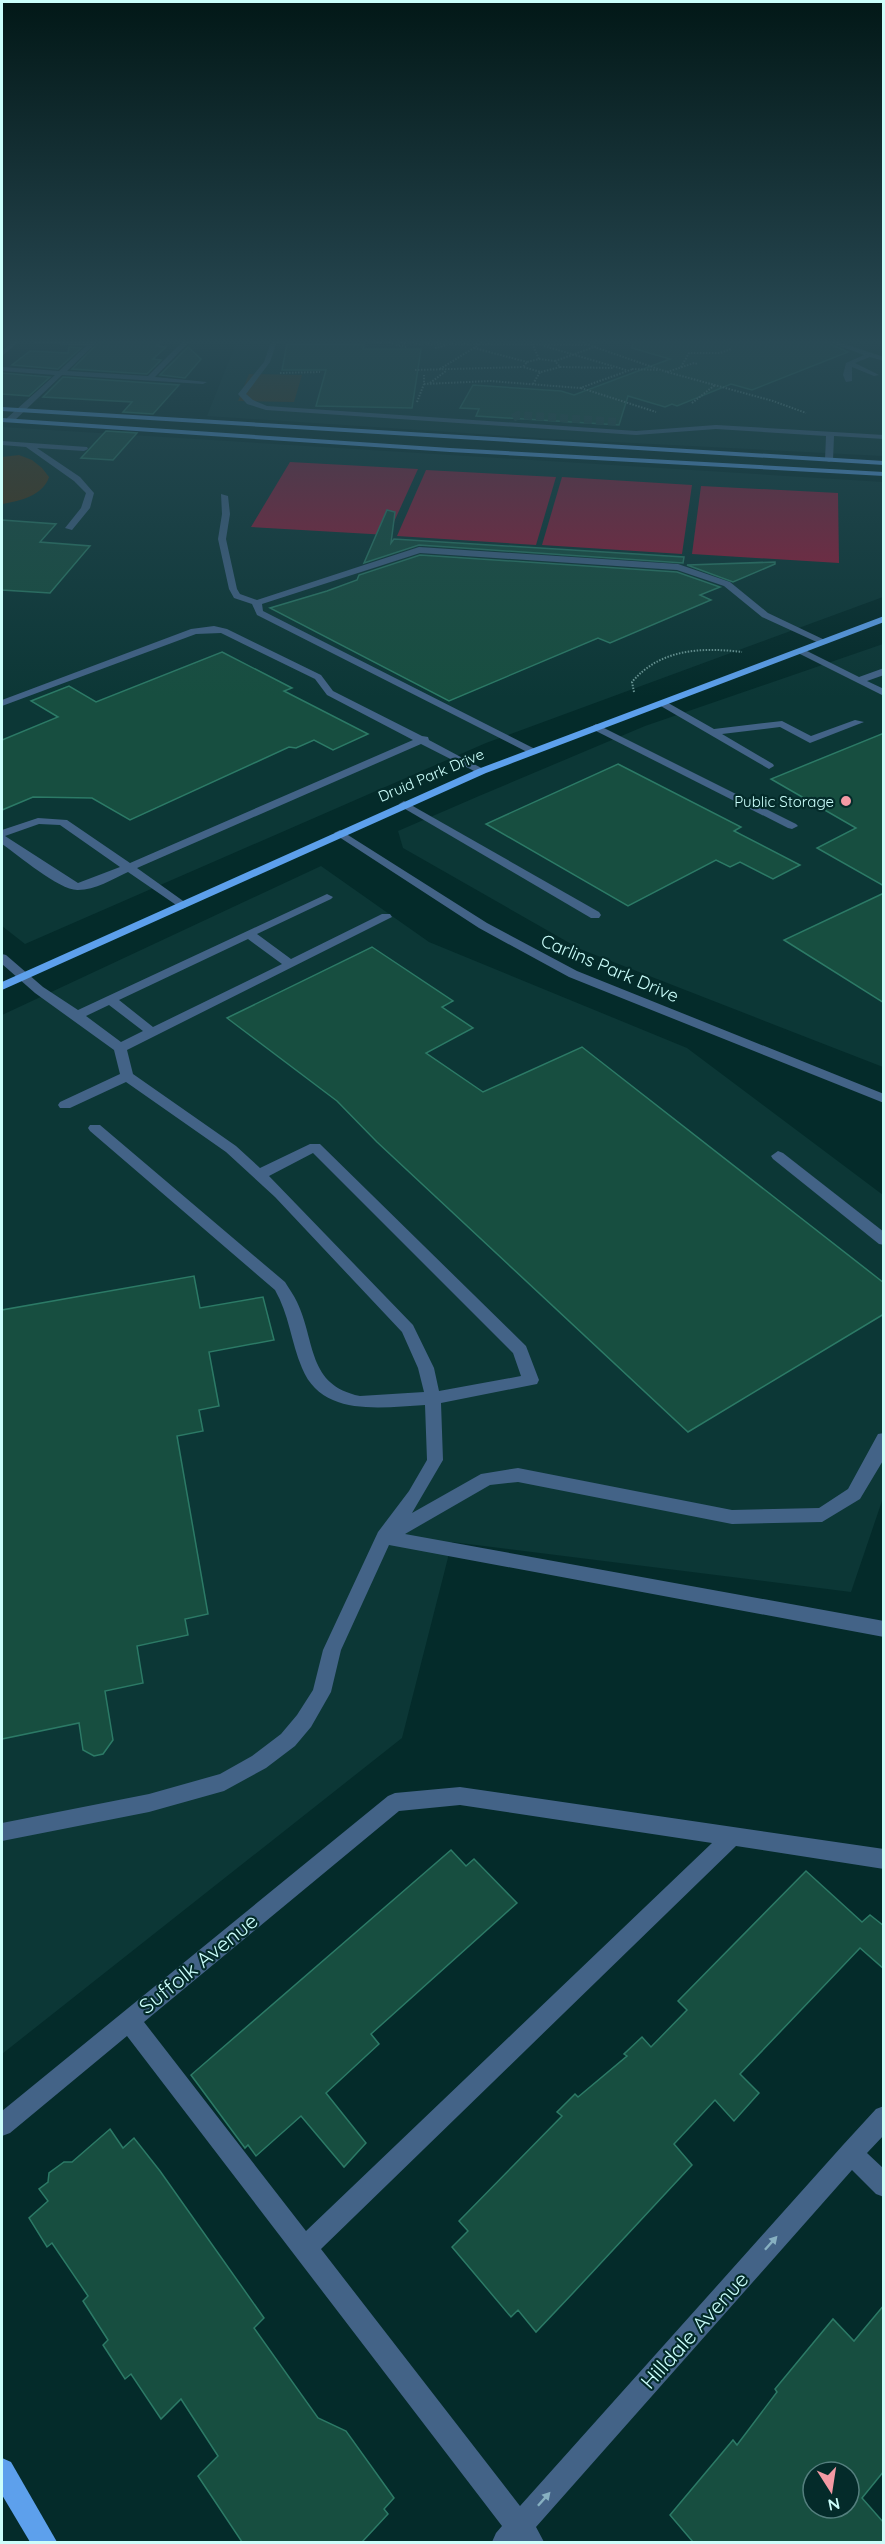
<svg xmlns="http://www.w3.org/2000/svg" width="885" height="2544" viewBox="0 0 885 2544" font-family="Quicksand,sans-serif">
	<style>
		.built { fill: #0c3736 }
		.green { fill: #4c3414 }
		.water { fill: #941c3a }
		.building { fill: #174e40; stroke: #2c7a66; stroke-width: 1.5; fill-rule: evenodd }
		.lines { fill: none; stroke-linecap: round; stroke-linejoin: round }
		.minor-tunnel { stroke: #224b49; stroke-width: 8; stroke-dasharray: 8 4; stroke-linecap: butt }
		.path { stroke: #689593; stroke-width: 2; stroke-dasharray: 1.5 1.5; stroke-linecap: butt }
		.minor { fill: #436387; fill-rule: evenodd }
		.major { fill: #5da0ec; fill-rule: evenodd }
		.oneway { fill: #87b0c1 }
		.poi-dot { fill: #f49aa4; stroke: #042b2a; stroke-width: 2 }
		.labels { text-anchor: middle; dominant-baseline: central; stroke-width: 4.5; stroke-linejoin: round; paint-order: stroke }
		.far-street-label { font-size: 15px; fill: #cbfefb; stroke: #042b2a }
		.far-poi-label { font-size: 15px; fill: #cbfefb; stroke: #042b2a; text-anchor: end }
		.street-label { font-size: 18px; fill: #cbfefb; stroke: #042b2a }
		.near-street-label { font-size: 21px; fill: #cbfefb; stroke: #042b2a }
	</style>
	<rect width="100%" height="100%" fill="#042b2a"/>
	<!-- built -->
	<g class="built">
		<polygon points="237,341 883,341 883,456 555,439 207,416"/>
		<polygon points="2,427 883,482 883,597 486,743 25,944 2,926"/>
		<polygon points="883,644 883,1067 580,949 403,848 398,831 479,796 645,726"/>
		<polygon points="321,866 429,942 687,1048 883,1195 883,1498 851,1592 452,1542 402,1738 2,2054 2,1015"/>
	</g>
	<!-- green -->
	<g class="green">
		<polygon points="249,374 302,375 294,402 238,401"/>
		<path d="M 19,455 L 32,460 L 42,468 L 49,477 C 43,496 19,501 2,504 L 2,457 Z"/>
	</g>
	<!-- water -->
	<g class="water">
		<polygon points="290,462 418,469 388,535 251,527"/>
		<polygon points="426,470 556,477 536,545 397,536"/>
		<polygon points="562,477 692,485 682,554 542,545"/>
		<polygon points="701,486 838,493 839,563 692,554"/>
	</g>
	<!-- building -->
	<g class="building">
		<polygon points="100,341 163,341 157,346 166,347 153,359 161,360 147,374 72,369"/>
		<polygon points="633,341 824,341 848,352 752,390 731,384 677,406 672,404 665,407 628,396 619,425 476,416 479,409 460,408 473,385 561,391 574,395 670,359 632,348"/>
		<polygon points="287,344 364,345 363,349 421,349 412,408 316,406 326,370 282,370"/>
		<polygon points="69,347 81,348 58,369 12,365 30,351 68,353"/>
		<polygon points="188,347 201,359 185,378 160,375"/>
		<polygon points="2,374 2,373 50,377 29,396 2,394"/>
		<polygon points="63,377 179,385 153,414 123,412 132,402 43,397"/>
		<polygon points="106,431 137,433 113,460 81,458"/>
		<polygon points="387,510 395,512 391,543 394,539 684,557 683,563 419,545 364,563"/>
		<polygon points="2,520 56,524 40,542 90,546 50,593 2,590"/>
		<polygon points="420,555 677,572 720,587 700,595 711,600 610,643 598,638 449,701 270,608 327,591 357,580 359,575"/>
		<polygon points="775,562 775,564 733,582 687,565"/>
		<polygon points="222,652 292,688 284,691 368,734 333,750 314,740 296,748 289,747 130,820 92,798 33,797 2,810 2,740 58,717 31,701 69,686 96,702"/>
		<polygon points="884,733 884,886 817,848 856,828 771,779"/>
		<polygon points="618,764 741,827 734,831 800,865 773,879 740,862 730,867 716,860 628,906 486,824"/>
		<polygon points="884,893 884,1003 784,940"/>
		<polygon points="372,947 453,1001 442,1007 473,1028 426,1053 483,1092 582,1047 884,1283 884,1314 688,1432 377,1142 337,1101 227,1018"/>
		<polygon points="194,1276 200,1308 263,1297 274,1340 209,1352 219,1406 199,1410 203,1431 177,1436 208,1614 185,1619 188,1635 137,1646 143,1683 105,1691 113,1740 103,1754 94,1756 83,1750 79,1723 2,1739 2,1310"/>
		<polygon points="451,1850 466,1866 474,1859 517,1903 371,2034 379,2044 326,2093 366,2143 344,2167 301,2116 256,2156 248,2145 245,2148 191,2075"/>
		<polygon points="806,1871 862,1922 870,1915 884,1926 884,1969 860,1948 740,2074 759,2093 734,2121 715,2100 674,2144 692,2165 573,2293 536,2332 518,2310 511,2317 452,2247 468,2231 459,2221 562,2116 557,2112 575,2094 578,2097 627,2056 624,2054 642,2037 651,2047 687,2010 678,2001"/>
		<polygon points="110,2129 123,2148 134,2138 160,2171 264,2318 254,2328 318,2418 346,2431 394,2498 384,2509 388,2514 362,2542 242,2542 198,2476 218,2456 181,2399 161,2419 131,2374 125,2379 103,2345 108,2340 83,2301 88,2296 52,2243 47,2247 29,2218 48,2201 39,2189 48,2182 49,2173 64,2162 72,2162"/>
		<path d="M 884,2305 L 884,2471 L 862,2498 L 884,2523 L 884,2542 L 693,2542 L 670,2515 L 733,2440 L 737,2445 L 777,2392 L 775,2389 L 833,2319 L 854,2341 ZM 813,2472 L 849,2472 L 849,2508 L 813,2508 Z"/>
	</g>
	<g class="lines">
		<!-- minor-tunnel -->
		<polyline class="minor-tunnel" points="513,418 518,415 620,422"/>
		<!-- path -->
		<g class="path">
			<polyline points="531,341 539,359"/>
			<polyline points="577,341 667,372 773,401 806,413"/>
			<polyline points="374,343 587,345"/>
			<polyline points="396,345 406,347"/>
			<polyline points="544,346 626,370"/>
			<polyline points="435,348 447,345"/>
			<polyline points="474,348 527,362"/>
			<polygon points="539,359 555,361 560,367 541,372 523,367 527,362"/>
			<polyline points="555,361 597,346"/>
			<polyline points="560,367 613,368"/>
			<polyline points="681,367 689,353 720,353 731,349"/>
			<polyline points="440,369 485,341"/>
			<polyline points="632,369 658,370"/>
			<polyline points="415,370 523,367"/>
			<polyline points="667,372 694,363 698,364"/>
			<polyline points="280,373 320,372"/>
			<polyline points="430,383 446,371"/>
			<polyline points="424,384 490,381 580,388 633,369"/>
			<polyline points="533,384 540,372"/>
			<polyline points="581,388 656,412"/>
			<polyline points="417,402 424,384 424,375"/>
			<polyline points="692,403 715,385"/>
			<path d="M 634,692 L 632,682 C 660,649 701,647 742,652"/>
		</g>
		<!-- minor -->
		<g class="minor">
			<polygon points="13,341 20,341 2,356 2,351"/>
			<polygon points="32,341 98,341 67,371 148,376 183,341 190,341 155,377 207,382 203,384 62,375 13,422 7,422 7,418 55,375 2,371 2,367 59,371 86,346 35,343"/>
			<polygon points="281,341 276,344 270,362 246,394 253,400 267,406 636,431 716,425 884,435 884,439 834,436 833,460 829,462 825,460 826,436 716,429 636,435 266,410 247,404 238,394 264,362 271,342"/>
			<polygon points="826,341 835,341 884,357 884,361 870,357 855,363 879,375 874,376 852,367 852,381 846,382 843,375 846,363 864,355"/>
			<polygon points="2,441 87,447 88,449 84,451 37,448 80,477 94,493 90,508 72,530 65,528 81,508 86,493 74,481 26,447 2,445"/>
			<polygon points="221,494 228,496 230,514 226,539 237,589 240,594 257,600 419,547 678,564 730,582 768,613 829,642 821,644 762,617 724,586 677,570 420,553 262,604 263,611 535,749 535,753 531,754 257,615 252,604 234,598 229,589 218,539 222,514"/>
			<path d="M 214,626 L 227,629 L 321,675 L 333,691 L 422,736 L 428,737 L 429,740 L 487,771 L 478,773 L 421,744 L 137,868 L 186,903 L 186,907 L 182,909 L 128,872 C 113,879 95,890 78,890 C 60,891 18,855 2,844 L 2,830 L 38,818 L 67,820 L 130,863 L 413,740 L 327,695 L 315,679 L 221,633 L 196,634 L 2,706 L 2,700 L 191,629 ZM 39,824 L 60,825 L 120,867 L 78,883 L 5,836 Z"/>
			<polygon points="801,648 859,677 884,668 884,675 867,681 884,689 884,696 798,653 796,651"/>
			<polygon points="663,700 714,729 782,721 811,736 855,720 864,722 810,743 780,727 722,734 773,764 774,766 769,769 659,705 658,703"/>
			<polygon points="596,724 796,824 798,826 792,829 788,828 592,729 591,727"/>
			<polygon points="404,801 599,912 601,915 599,918 591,918 400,806 399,804"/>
			<polygon points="340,830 487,923 577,971 884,1094 884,1103 569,977 479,928 336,835 334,833"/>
			<path d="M 327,894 L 333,897 L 331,899 L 257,934 L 291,959 L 382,914 L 390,914 L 392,917 L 127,1050 L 133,1074 L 236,1146 L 260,1168 L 310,1144 L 320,1144 L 526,1346 L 539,1380 L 537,1384 L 441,1403 L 443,1460 L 412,1513 L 481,1474 L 518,1468 L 732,1510 L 819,1508 L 848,1489 L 878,1434 L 884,1433 L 884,1459 L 860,1499 L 822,1522 L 732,1524 L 518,1482 L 490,1485 L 405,1534 L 884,1621 L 884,1637 L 389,1545 L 341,1650 L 331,1692 L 311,1727 L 295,1746 L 266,1768 L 224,1791 L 149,1812 L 2,1841 L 2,1823 L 149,1794 L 220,1774 L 252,1756 L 281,1734 L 297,1715 L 313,1690 L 323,1650 L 378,1532 L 409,1491 L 427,1460 L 425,1405 C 383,1407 322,1418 302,1368 C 291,1342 289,1314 275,1290 L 90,1131 L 88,1128 L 90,1125 L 100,1125 L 285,1282 C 289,1289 294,1295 297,1302 C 316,1342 307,1385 360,1396 L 424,1392 L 418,1368 L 402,1332 L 275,1197 L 226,1152 L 126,1082 L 70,1108 L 60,1108 L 58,1105 L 60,1102 L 120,1074 L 114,1050 L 35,993 L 2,964 L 2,954 L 6,955 L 43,987 L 78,1010 ZM 248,939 L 282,964 L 153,1027 L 119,1000 ZM 109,1005 L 143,1031 L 121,1042 L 86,1016 ZM 313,1153 L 513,1353 L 521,1376 L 439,1391 L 434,1368 L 413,1325 L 269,1176 Z"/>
			<polygon points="778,1151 783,1153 884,1232 884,1245 879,1244 773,1159 771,1156"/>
			<path d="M 460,1787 L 884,1849 L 884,1869 L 736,1846 L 321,2249 L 520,2506 L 843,2145 L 876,2109 L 884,2106 L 884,2135 L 867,2153 L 884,2169 L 884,2197 L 876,2194 L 852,2170 L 536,2527 L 544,2542 L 492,2542 L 496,2533 L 502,2526 L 127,2036 L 10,2133 L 2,2136 L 2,2111 L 388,1796 L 395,1793 ZM 460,1805 L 712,1843 L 306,2231 L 144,2022 L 399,1811 Z"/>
		</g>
		<!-- major -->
		<g class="major">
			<polygon points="2,407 884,461 884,465 2,411"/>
			<polygon points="2,418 450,448 884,472 884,476 450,452 2,422"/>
			<polygon points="884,616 884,622 486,773 2,990 2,982 478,769"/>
			<polygon points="2,2458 11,2462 57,2542 30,2542 2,2495"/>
		</g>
	</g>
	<!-- one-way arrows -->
	<defs><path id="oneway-solid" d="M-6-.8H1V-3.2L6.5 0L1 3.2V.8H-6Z" transform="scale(1.5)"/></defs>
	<g class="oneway">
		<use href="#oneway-solid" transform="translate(771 2243) rotate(-48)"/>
		<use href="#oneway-solid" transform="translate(544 2499) rotate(-48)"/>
	</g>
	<!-- sky -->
	<linearGradient id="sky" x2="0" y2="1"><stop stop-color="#021817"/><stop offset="0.49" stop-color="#294a55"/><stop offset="1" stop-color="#294a55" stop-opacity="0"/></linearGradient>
	<rect width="885" height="697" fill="url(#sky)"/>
	<!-- markers -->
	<circle class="poi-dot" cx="846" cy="801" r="6"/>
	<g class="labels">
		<!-- far-street labels -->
		<g class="far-street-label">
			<text transform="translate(431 775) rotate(-23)">Druid Park Drive</text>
		</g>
		<!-- far-poi labels -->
		<g class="far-poi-label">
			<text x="834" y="801">Public Storage</text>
		</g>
		<!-- street labels -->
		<g class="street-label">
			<text transform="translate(610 968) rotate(23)">Carlins Park Drive</text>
		</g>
		<!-- near-street labels -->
		<g class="near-street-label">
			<text transform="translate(198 1963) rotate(-39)">Suffolk Avenue</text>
			<text transform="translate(694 2330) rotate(-48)">Hilldale Avenue</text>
		</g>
	</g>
	<!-- border -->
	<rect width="885" height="2544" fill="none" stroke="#cbfefb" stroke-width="6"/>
	<!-- north arrow -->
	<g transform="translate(831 2490) rotate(168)"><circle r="28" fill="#042b2a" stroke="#547f7e" stroke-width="1.5"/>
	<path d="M0-4.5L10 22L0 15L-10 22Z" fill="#f49aa4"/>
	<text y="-9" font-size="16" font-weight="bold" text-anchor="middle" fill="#cbfefb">N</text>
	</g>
</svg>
